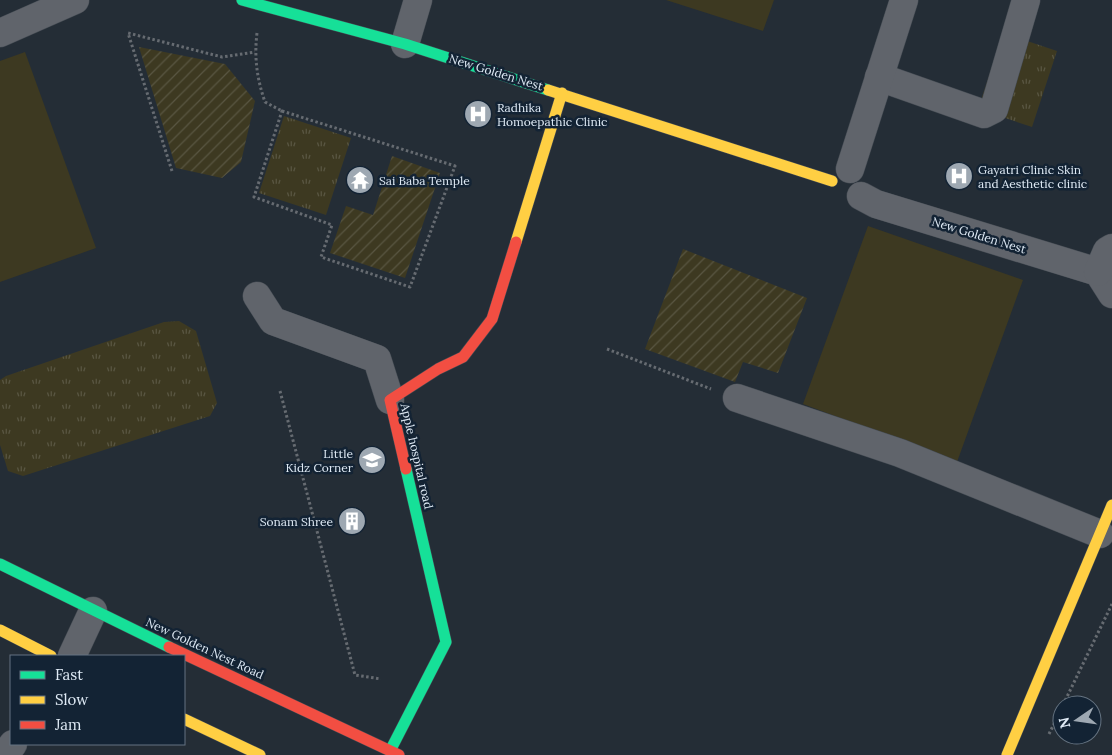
<svg xmlns="http://www.w3.org/2000/svg" width="1112" height="755" viewBox="0 0 1112 755" font-family="Lora,serif">
	<style>
		.grass { fill: #3d3921 }
		.park { fill: url(#park-tufts) }
		.garden { fill: url(#garden-furrows) }
		.lines { fill: none; stroke-linecap: round; stroke-linejoin: round }
		.street-casing { stroke: #444b53; stroke-width: 29 }
		.fast-casing { stroke: #444b53; stroke-width: 12 }
		.slow-casing { stroke: #444b53; stroke-width: 12 }
		.jam-casing { stroke: #444b53; stroke-width: 12 }
		.path { stroke: #666b71; stroke-width: 3; stroke-dasharray: 2.5 2.5; stroke-linecap: butt }
		.street { stroke: #60646b; stroke-width: 28 }
		.fast { stroke: #16e098; stroke-width: 11 }
		.slow { stroke: #ffcf43; stroke-width: 11 }
		.jam { stroke: #f24e42; stroke-width: 11 }
		.labels { text-anchor: middle; dominant-baseline: central; stroke-width: 5; stroke-linejoin: round; paint-order: stroke }
		.street-label { font-size: 12px; fill: #dfeaf5; stroke: #132334 }
		.poi-label { font-size: 12px; fill: #dfeaf5; stroke: #132334; text-anchor: start }
	</style>
	<defs>
		<pattern id="park-tufts" width="24" height="20" patternUnits="userSpaceOnUse" patternTransform="scale(1.25)"><rect width="24" height="20" fill="#3d3921"/><path d="M3 7l-1-3M5 7V3M7 7l1-3M15 17l-1-3M17 17v-4M19 17l1-3" fill="none" stroke="#595642"/></pattern>
		<pattern id="garden-furrows" width="10" height="10" patternUnits="userSpaceOnUse" patternTransform="scale(1.25)"><rect width="10" height="10" fill="#3d3921"/><path d="M-1 1l2-2M0 10L10 0M9 11l2-2" fill="none" stroke="#595642"/></pattern>
	</defs>
	<rect width="100%" height="100%" fill="#242d36"/>
	<!-- grass -->
	<g class="grass">
		<polygon points="666,0 774,0 763,31"/>
		<polygon points="25,52 96,248 0,282 0,61"/>
		<polygon points="868,226 1023,280 957,462 803,404"/>
	</g>
	<!-- park -->
	<g class="park">
		<polygon points="1003,33 1057,51 1032,127 978,109"/>
		<polygon points="284,116 351,138 326,215 259,193"/>
		<polygon points="179,321 196,331 217,403 210,416 23,476 8,471 0,445 0,380 6,376 164,322"/>
	</g>
	<!-- garden -->
	<g class="garden">
		<polygon points="139,47 225,64 255,101 241,162 222,178 176,168"/>
		<polygon points="392,156 440,173 405,278 330,253 346,206 373,215"/>
		<polygon points="683,249 807,298 778,373 743,362 735,382 645,349"/>
	</g>
	<g class="lines">
		<!-- street casing -->
		<g class="street-casing">
			<g id="street">
				<polyline points="0,33 75,0"/>
				<polyline points="405,44 418,0"/>
				<polyline points="879,77 984,114 994,109 1026,0"/>
				<polyline points="850,169 904,0"/>
				<polyline points="861,196 876,204 1098,272 1112,294"/>
				<polyline points="1098,272 1107,251 1112,248"/>
				<polyline points="257,296 273,321 377,359 390,400"/>
				<polyline points="737,398 900,453 1100,534"/>
				<polyline points="72,656 93,611"/>
				<polyline points="5,755 13,744"/>
			</g>
		</g>
		<!-- fast casing -->
		<g class="fast-casing">
			<g id="fast">
				<polyline points="242,0 405,44 548,90"/>
				<polyline points="0,564 169,647"/>
				<polyline points="390,751 446,642 406,469"/>
			</g>
		</g>
		<!-- slow casing -->
		<g class="slow-casing">
			<g id="slow">
				<polyline points="548,90 832,181"/>
				<polyline points="516,242 562,93"/>
				<polyline points="0,630 51,656"/>
				<polyline points="184,719 260,755"/>
				<polyline points="1007,755 1112,505"/>
			</g>
		</g>
		<!-- jam casing -->
		<g class="jam-casing">
			<g id="jam">
				<polyline points="406,469 390,400 438,369 463,357 492,319 516,242"/>
				<polyline points="169,647 399,755"/>
			</g>
		</g>
		<!-- path -->
		<g class="path">
			<path d="M 257,33 C 254,58 257,79 265,102 L 282,111"/>
			<polygon points="282,111 455,166 410,287 321,257 332,225 254,197"/>
			<polyline points="172,171 128,33 222,57 255,52"/>
			<polyline points="607,349 711,389"/>
			<polyline points="280,391 355,675 381,679"/>
			<polyline points="1063,705 1112,604"/>
			<polyline points="1049,734 1062,708"/>
		</g>
		<!-- street -->
		<use href="#street" class="street"/>
		<!-- fast -->
		<use href="#fast" class="fast"/>
		<!-- slow -->
		<use href="#slow" class="slow"/>
		<!-- jam -->
		<use href="#jam" class="jam"/>
	</g>
	<!-- icons -->
	<defs>
		<g id="hospital-disc" transform="scale(1.4375)"><circle r="9.5" fill="#9ea8b2" stroke="#132334"/><path d="M-5-5h3v3.5h4V-5h3V5h-3V1.5h-4V5h-3Z" fill="#fff"/></g>
		<g id="temple-disc" transform="scale(1.4375)"><circle r="9.5" fill="#9ea8b2" stroke="#132334"/><path d="M0-6L5-2H3V0L6.5 2.5H4V6H1.5V3h-3V6H-4V2.5H-6.5L-3 0V-2H-5Z" fill="#fff"/></g>
		<g id="school-disc" transform="scale(1.4375)"><circle r="9.5" fill="#9ea8b2" stroke="#132334"/><path d="M0-5L7-2L0 1L-7-2ZM-4 1L0 2.5L4 1V4Q0 6-4 4Z" fill="#fff"/></g>
		<g id="building-disc" transform="scale(1.4375)"><circle r="9.5" fill="#9ea8b2" stroke="#132334"/><path d="M-4-6H4V6H1V3H-1V6H-4ZM-2.5-4.3h1.7v1.8h-1.7ZM.8-4.3h1.7v1.8H.8ZM-2.5-1h1.7V.8h-1.7ZM.8-1h1.7V.8H.8Z" fill="#fff"/></g>
	</defs>
	<g fill-rule="evenodd">
		<use href="#hospital-disc" x="478" y="114"/>
		<use href="#hospital-disc" x="959" y="176"/>
		<use href="#temple-disc" x="360" y="180"/>
		<use href="#school-disc" x="372" y="460"/>
		<use href="#building-disc" x="352" y="521"/>
	</g>
	<g class="labels">
		<!-- street labels -->
		<g class="street-label">
			<text transform="translate(496 72) rotate(17)">New Golden Nest</text>
			<text transform="translate(979 235) rotate(17)">New Golden Nest</text>
			<text transform="translate(417 456) rotate(77)">Apple hospital road</text>
			<text transform="translate(205 648) rotate(25)">New Golden Nest Road</text>
		</g>
		<!-- poi labels -->
		<g class="poi-label">
			<text x="497" y="107">Radhika<tspan x="497" dy="14">Homoepathic Clinic</tspan></text>
			<text x="978" y="169">Gayatri Clinic Skin<tspan x="978" dy="14">and Aesthetic clinic</tspan></text>
			<text x="379" y="180">Sai Baba Temple</text>
			<text x="353" y="453" text-anchor="end">Little<tspan x="353" dy="14">Kidz Corner</tspan></text>
			<text x="333" y="521" text-anchor="end">Sonam Shree</text>
		</g>
	</g>
	<!-- legend -->
	<rect x="10" y="655" width="175" height="90" fill="#132334" stroke="#657381"/>
	<rect x="20" y="671" width="25" height="8" fill="#16e098" stroke="#657381"/>
	<text x="55" y="680" font-size="15" fill="#dfeaf5">Fast</text>
	<rect x="20" y="696" width="25" height="8" fill="#ffcf43" stroke="#657381"/>
	<text x="55" y="705" font-size="15" fill="#dfeaf5">Slow</text>
	<rect x="20" y="721" width="25" height="8" fill="#f24e42" stroke="#657381"/>
	<text x="55" y="730" font-size="15" fill="#dfeaf5">Jam</text>
	<!-- north arrow -->
	<g transform="translate(1077 720) rotate(257)"><circle r="24" fill="#132334" stroke="#657381"/>
	<path d="M0-4L9 19L0 12L-9 19Z" fill="#9ea8b2"/>
	<text y="-8" font-size="14" font-weight="bold" text-anchor="middle" fill="#dfeaf5">N</text>
	</g>
</svg>
